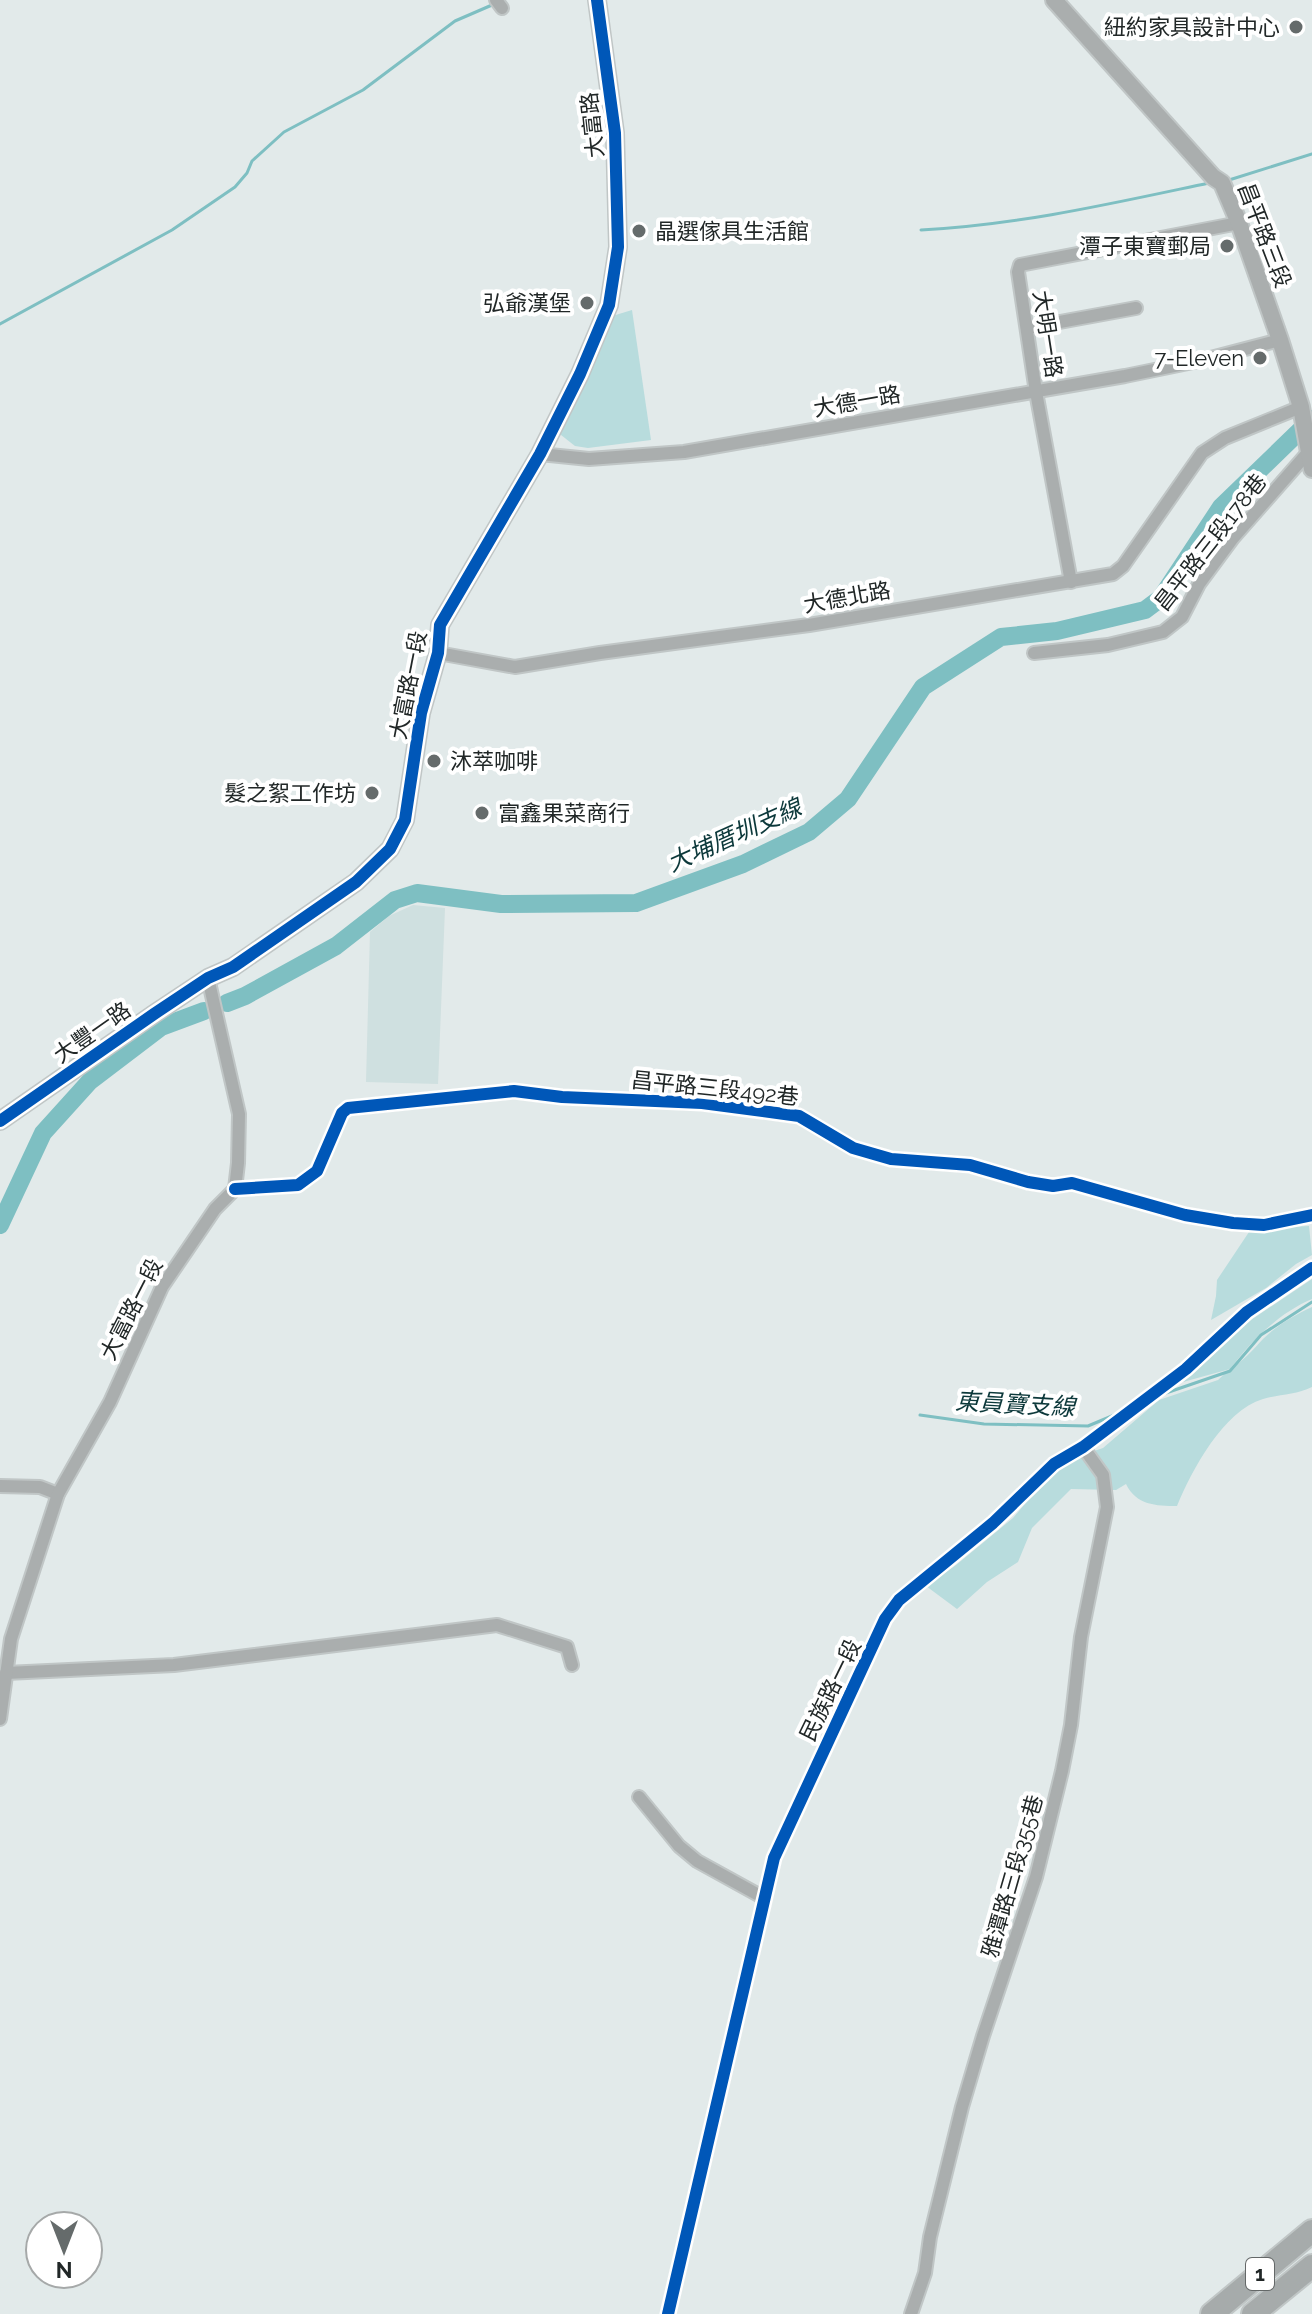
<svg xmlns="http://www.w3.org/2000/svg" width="1312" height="2314" viewBox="0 0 1312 2314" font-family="Raleway,'Noto Sans TC',sans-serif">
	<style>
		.built { fill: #cfe0e0 }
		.green { fill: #b8dcdd }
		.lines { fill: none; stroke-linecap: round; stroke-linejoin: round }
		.stream { stroke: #7ebfc2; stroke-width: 3 }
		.river { stroke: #7ebfc2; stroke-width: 18 }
		.minor-casing { stroke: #c0c6c6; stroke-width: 16 }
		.tertiary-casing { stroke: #c0c6c6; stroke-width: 20 }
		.motorway-casing { stroke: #c0c6c6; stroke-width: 26 }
		.minor { stroke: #aaaeae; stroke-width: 12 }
		.tertiary { stroke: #aaaeae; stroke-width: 16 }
		.motorway { stroke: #a6abab; stroke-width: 22 }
		.cycleway-casing { stroke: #fff; stroke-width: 17 }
		.cycleway { stroke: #0057b8; stroke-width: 12 }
		.poi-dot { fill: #656b6b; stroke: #fff; stroke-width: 3 }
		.labels { text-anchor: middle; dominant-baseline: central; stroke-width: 8; stroke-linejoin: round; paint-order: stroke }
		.shield { fill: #fff; stroke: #646868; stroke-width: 2 }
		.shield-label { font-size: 20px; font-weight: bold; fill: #212727 }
		.poi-label { font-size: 22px; fill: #212727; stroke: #fff; text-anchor: end }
		.street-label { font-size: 22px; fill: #212727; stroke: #fff }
		.water-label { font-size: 24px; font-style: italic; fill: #0c383a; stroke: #fff }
	</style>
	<rect width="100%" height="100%" fill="#e2eaea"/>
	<!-- built -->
	<polygon class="built" points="413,905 445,908 438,1084 366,1082 370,932 389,916"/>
	<!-- green -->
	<g class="green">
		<polygon points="632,310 651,440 588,448 575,446 556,431 609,317"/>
		<polygon points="1309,1226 1312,1255 1296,1264 1266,1288 1211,1320 1216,1296 1217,1280 1251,1229"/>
		<path d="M 1312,1279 L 1312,1299 C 1279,1313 1252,1340 1230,1369 C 1243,1361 1253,1350 1263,1339 C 1277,1325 1295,1315 1312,1307 L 1312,1387 C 1296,1395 1280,1394 1263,1399 C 1223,1411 1192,1470 1177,1506 C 1156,1506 1136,1505 1126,1484 L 1116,1490 L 1071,1489 L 1032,1528 L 1018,1562 L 987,1582 L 957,1609 L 926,1586 L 956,1565 L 1013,1518 L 1044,1481 L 1076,1457 L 1103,1448 L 1159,1400 L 1218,1380 L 1230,1369 L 1183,1382 L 1239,1328 Z"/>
	</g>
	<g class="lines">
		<!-- stream -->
		<g class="stream">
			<polyline points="1229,180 1312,154"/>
			<path d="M 921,230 C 1019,225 1114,203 1209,183"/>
			<polyline points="0,324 172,230 235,187 247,173 252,161 284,132 363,90 455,21 492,5"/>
			<polyline points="1163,1394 1230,1371 1261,1335 1312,1302"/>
			<polyline points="920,1415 984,1424 1088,1426 1119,1413"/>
		</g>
		<!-- river -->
		<g class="river">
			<polyline points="227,1003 245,996 336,946 395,900 417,893 501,904 636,903 743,864 809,832 848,799 923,687 1001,637 1057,631 1145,610 1161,598 1221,507 1312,419"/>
			<polyline points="0,1225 43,1133 90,1081 161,1027 204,1011"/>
		</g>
		<!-- minor casing -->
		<g class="minor-casing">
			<g id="minor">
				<polyline points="496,0 502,8"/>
				<polyline points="1027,328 1136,308"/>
				<polyline points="540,454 589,459 684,452 1125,376 1203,360 1280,340"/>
				<polyline points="1071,582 1036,392 1018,272 1020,265 1239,223"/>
				<polyline points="438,653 515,667 600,653 809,625 1113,574 1123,566 1202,453 1225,438 1301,407"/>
				<polyline points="1034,653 1108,645 1163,632 1182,617 1199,584 1233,538 1312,448"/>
				<polyline points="235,1189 298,1185 317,1171 342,1113 348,1108 514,1091 562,1097 702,1103 799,1116 853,1148 891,1159 970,1165 1028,1182 1053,1186 1072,1183 1185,1215 1233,1223 1264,1225 1312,1215"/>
				<polyline points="0,1486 40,1487 58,1494"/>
				<polyline points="6,1673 174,1665 497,1625 567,1647 572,1665"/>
				<polyline points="0,1719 11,1639 58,1494 110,1402 162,1287 215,1209 235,1189 238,1163 239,1114 208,978"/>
				<polyline points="639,1797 679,1846 697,1861 764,1898"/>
				<polyline points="668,2314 774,1858 885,1619 899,1600 993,1523 1054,1464 1083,1447 1186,1369 1247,1312 1312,1268"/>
				<polyline points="911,2314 925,2273 930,2237 962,2107 983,2036 1036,1877 1062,1771 1071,1725 1081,1637 1107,1507 1103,1475 1083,1447"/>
			</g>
		</g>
		<!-- tertiary casing -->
		<g class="tertiary-casing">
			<g id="tertiary">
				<polyline points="1054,0 1213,177 1222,183 1239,223 1280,340 1301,407 1312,469"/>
				<polyline points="0,1121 154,1014 208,978 233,967 356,882 390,849 405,820 421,713 438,653 440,625 540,454 580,374 609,305 618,247 615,133 597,0"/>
			</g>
		</g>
		<!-- motorway casing -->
		<g class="motorway-casing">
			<g id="motorway">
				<polyline points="1212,2314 1312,2231"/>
				<polyline points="1253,2314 1312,2266"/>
			</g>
		</g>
		<!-- minor -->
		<use href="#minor" class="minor"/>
		<!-- tertiary -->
		<use href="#tertiary" class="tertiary"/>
		<!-- motorway -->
		<use href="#motorway" class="motorway"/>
		<!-- cycleway casing -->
		<g class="cycleway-casing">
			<g id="cycleway">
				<polyline points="0,1121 154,1014 208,978 233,967 356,882 390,849 405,820 421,713 438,653 440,625 540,454 580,374 609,305 618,247 615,133 597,0"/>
				<polyline points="235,1189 298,1185 317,1171 342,1113 348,1108 514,1091 562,1097 702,1103 799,1116 853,1148 891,1159 970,1165 1028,1182 1053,1186 1072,1183 1185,1215 1233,1223 1264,1225 1312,1215"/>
				<polyline points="668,2314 774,1858 885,1619 899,1600 993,1523 1054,1464 1083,1447 1186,1369 1247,1312 1312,1268"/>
			</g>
		</g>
		<!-- cycleway -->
		<use href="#cycleway" class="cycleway"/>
	</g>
	<!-- markers -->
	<g class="poi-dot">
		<circle cx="1296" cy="27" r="8"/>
		<circle cx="639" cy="231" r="8"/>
		<circle cx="1227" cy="246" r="8"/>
		<circle cx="587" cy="303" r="8"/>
		<circle cx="1260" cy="358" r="8"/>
		<circle cx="434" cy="761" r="8"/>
		<circle cx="372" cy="793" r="8"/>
		<circle cx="482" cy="813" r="8"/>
	</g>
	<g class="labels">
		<!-- shield labels -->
		<rect class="shield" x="1246" y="2258" width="28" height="32" rx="6"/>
		<g class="shield-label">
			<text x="1260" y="2274">1</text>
		</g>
		<!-- poi labels -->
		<g class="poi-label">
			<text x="1280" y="27">紐約家具設計中心</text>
			<text x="655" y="231" text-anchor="start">晶選傢具生活館</text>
			<text x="1211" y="246">潭子東寶郵局</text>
			<text x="571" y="303">弘爺漢堡</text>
			<text x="1244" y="358">7-Eleven</text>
			<text x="450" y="761" text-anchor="start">沐萃咖啡</text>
			<text x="356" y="793">髮之絮工作坊</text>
			<text x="498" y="813" text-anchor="start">富鑫果菜商行</text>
		</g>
		<!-- street labels -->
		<g class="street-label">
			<text transform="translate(592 125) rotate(-96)">大富路</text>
			<text transform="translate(1265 235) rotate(69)">昌平路三段</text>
			<text transform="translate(1048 334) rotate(81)">大明一路</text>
			<text transform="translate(857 401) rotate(-10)">大德一路</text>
			<text transform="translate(1210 542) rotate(-52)">昌平路三段178巷</text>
			<text transform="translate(847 597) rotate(-10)">大德北路</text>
			<text transform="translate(408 685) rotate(-79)">大富路一段</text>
			<text transform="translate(92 1032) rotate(-35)">大豐一路</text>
			<text transform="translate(715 1088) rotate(6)">昌平路三段492巷</text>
			<text transform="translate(131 1309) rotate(-63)">大富路一段</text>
			<text transform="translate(830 1690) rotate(-64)">民族路一段</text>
			<text transform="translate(1012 1876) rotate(-74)">雅潭路三段355巷</text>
		</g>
		<!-- water labels -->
		<g class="water-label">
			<text transform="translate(734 835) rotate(-24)">大埔厝圳支線</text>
			<text transform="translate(1015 1404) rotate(3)">東員寶支線</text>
		</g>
	</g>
	<!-- north arrow -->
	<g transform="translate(64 2250) rotate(180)"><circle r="38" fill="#ffffff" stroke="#a6a9a9" stroke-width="2"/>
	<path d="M0-6L14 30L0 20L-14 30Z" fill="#656b6b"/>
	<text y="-12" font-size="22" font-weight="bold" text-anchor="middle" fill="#212727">N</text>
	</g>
</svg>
